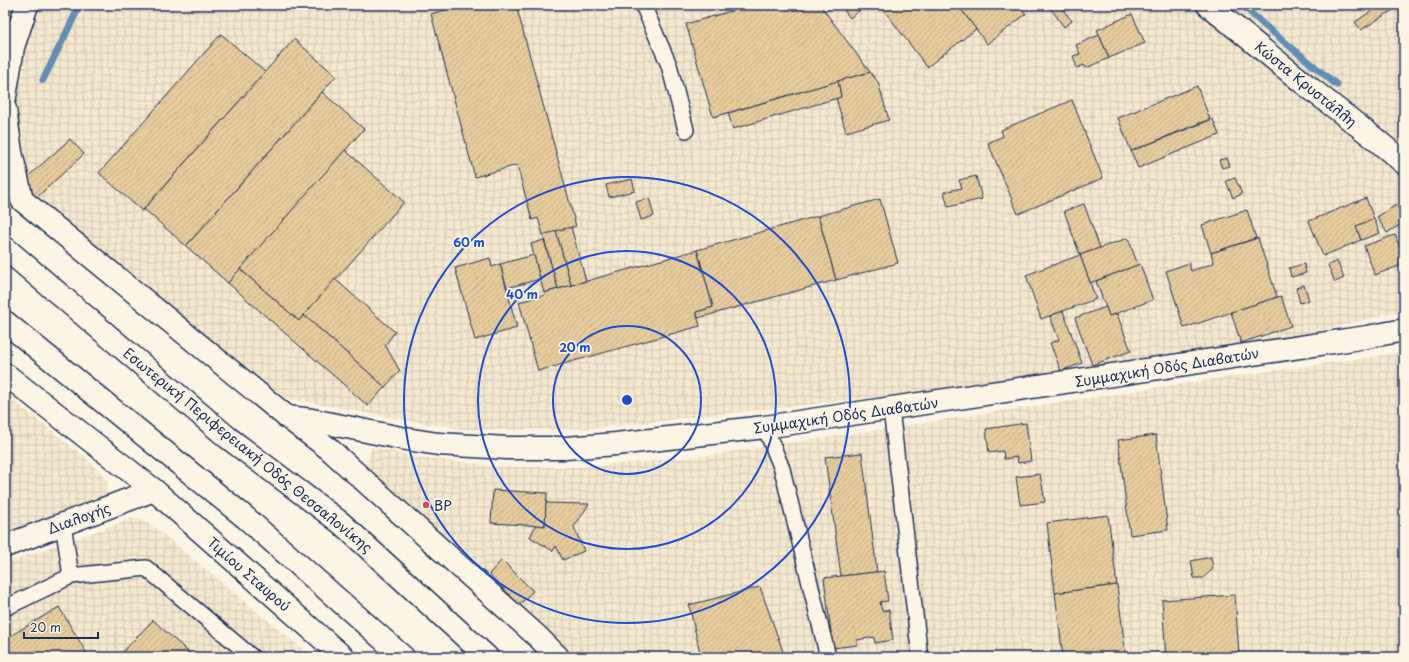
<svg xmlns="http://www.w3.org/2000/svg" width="1409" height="662" viewBox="0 0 1409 662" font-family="'Playpen Sans',sans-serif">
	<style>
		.industrial { fill: url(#industrial-grid) }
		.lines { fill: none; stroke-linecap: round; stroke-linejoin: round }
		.stream { stroke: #628eb6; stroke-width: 7 }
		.building { fill: url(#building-hatch); stroke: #1b2f5e }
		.service-casing { stroke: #1b2f5e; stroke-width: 18 }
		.minor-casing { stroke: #1b2f5e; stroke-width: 25 }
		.tertiary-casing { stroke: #1b2f5e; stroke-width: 25 }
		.trunk-casing { stroke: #1b2f5e; stroke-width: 25 }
		.service { stroke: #fcf5e5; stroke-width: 15 }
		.minor { stroke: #fcf5e5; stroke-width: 22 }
		.tertiary { stroke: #fcf5e5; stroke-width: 22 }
		.trunk { stroke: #fcf5e5; stroke-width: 22 }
		.ring { fill: none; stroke: #1d4ed8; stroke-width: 2 }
		.poi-dot { fill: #d1495b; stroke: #fcf5e5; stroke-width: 1.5 }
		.labels { text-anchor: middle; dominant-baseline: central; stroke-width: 3.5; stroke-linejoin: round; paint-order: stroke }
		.street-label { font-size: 14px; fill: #1b2f5e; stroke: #fcf5e5 }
		.poi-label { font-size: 14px; fill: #1b2f5e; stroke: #fcf5e5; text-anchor: start }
		.centre { fill: #1d4ed8; stroke: #fcf5e5; stroke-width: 2 }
		.ring-label { font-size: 12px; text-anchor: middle; font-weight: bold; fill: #1d4ed8; stroke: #fcf5e5; stroke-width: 3.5; stroke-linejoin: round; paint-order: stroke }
	</style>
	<defs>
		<pattern id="industrial-grid" width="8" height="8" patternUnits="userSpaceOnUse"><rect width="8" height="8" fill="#f5e8cf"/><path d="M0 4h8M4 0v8" fill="none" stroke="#d1c7b4"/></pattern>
		<pattern id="building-hatch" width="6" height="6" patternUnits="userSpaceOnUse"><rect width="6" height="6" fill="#e6cb9b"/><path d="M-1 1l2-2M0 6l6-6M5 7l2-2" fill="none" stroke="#c5af88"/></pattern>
	</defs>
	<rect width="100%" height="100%" fill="#fcf5e5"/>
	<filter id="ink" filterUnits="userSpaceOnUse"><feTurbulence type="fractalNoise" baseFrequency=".025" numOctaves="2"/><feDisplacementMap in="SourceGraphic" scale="8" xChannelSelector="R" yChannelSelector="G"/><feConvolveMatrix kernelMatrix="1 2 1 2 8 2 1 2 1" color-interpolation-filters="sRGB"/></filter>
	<g filter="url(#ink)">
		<!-- industrial -->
		<g class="industrial">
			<polygon points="5,5 1404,5 1404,310 1295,337 1018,381 597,428 504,430 462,429 410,421 286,398 175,311 5,186"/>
			<polygon points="1404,350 1404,657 572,657 513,611 366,464 372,447 416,457 503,467 583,467 703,456 1207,380 1330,363 1392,354"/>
			<polygon points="5,394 85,457 108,480 106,497 5,534"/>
			<polygon points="137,517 157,529 312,657 5,657 5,563"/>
		</g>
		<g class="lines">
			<!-- stream -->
			<g class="stream">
				<polyline points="1242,5 1264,25 1337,85"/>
				<polyline points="43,80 80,5"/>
			</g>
		</g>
		<!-- building -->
		<g class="building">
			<polygon points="462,5 516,5 576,226 543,235 538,218 532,220 517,165 475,177 431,14"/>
			<polygon points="752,5 820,5 870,72 713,117 686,24"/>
			<polygon points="840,5 866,5 850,18"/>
			<polygon points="880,5 958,5 976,29 927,67"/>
			<polygon points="958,5 1019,5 1026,14 987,44"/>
			<polygon points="1057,5 1059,5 1072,21 1064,27 1051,9"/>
			<polygon points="1381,5 1401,5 1361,30 1355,22"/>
			<polygon points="1132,14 1145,43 1109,58 1097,30"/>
			<polygon points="221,34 265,72 142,211 99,173"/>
			<polygon points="1099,35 1109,58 1086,68 1084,65 1077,68 1073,56 1080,54 1076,45"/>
			<polygon points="294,39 336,76 186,246 144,209"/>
			<polygon points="870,72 878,82 889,120 846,132 836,98 841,97 838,81"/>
			<polygon points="838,81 841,97 733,129 728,113"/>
			<polygon points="1197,86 1210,119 1131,151 1118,118"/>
			<polygon points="322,92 364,129 228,283 186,246"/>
			<polygon points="1072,100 1103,178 1018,214 988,143 1003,136 1001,130"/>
			<polygon points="1213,119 1219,135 1138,168 1131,151"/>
			<polygon points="70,139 84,154 36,198 22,182"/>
			<polygon points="345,150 404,202 299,321 240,269"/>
			<polygon points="1227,158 1230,166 1222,168 1219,160"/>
			<polygon points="976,176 982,199 948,207 944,192 962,188 959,180"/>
			<polygon points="1235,178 1242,194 1233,198 1226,181"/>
			<polygon points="632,179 635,191 609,197 606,185"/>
			<polygon points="649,198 654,216 641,220 636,202"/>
			<polygon points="1366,198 1374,219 1356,226 1361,240 1323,256 1309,221"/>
			<polygon points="880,199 898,263 836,280 818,216"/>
			<polygon points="1084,204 1100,248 1080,255 1064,211"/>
			<polygon points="1396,205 1404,217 1404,222 1387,233 1377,217"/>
			<polygon points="1247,210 1256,238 1211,253 1202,225"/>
			<polygon points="818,216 836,280 698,318 696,312 713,307 697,250"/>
			<polygon points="1374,219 1380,233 1361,240 1356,226"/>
			<polygon points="571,227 586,281 571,285 556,231"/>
			<polygon points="556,231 571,285 558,289 543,235"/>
			<polygon points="1395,235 1404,258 1404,264 1375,275 1364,246"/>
			<polygon points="1128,238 1138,265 1090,283 1080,255"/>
			<polygon points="1258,238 1277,297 1184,328 1166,271 1189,263 1191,271 1214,263 1211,253"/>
			<polygon points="544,240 558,289 544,293 531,244"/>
			<polygon points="697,250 713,307 696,312 700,326 538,371 519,302 545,295 544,293"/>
			<polygon points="534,255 540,279 507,288 500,264"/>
			<polygon points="1080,255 1096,299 1041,319 1026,275"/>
			<polygon points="490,258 492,267 500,264 517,328 475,340 455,268"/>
			<polygon points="1337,261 1344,278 1335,282 1328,265"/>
			<polygon points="1140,264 1153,300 1109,316 1096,281"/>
			<polygon points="1304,264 1306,273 1291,277 1289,268"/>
			<polygon points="240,269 299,321 304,315 385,387 368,406 228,283"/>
			<polygon points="335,279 395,332 385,345 400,371 385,387 304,315"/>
			<polygon points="1304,285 1309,300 1300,303 1296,288"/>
			<polygon points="1281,296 1291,326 1241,343 1231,312"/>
			<polygon points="1106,307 1109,316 1117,314 1131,351 1092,365 1075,318"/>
			<polygon points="1063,311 1082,363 1061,371 1050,343 1059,340 1050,316"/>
			<polygon points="1026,423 1031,461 1018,463 1017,457 1004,459 1003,451 989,453 986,429"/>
			<polygon points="1156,435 1168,530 1130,535 1118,440"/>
			<polygon points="862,453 877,572 841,576 825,457"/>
			<polygon points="1040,474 1045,502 1020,505 1016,477"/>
			<polygon points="493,490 547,493 545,526 491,523"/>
			<polygon points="546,503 589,504 574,527 584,551 563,560 556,546 553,551 530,537 536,525 545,526"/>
			<polygon points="1108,515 1117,585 1055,593 1047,523"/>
			<polygon points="1211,557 1213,569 1203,578 1194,578 1191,561"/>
			<polygon points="502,560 533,591 519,605 489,574"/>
			<polygon points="884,571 888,601 880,602 882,611 889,610 893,640 875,643 874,637 857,640 857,645 833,648 824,578"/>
			<polygon points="1117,585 1126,657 1063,657 1055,593"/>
			<polygon points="760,587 785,657 701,657 689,605"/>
			<polygon points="1235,595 1239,655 1202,657 1166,657 1162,600"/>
			<polygon points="59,607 89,657 5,657 5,639"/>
			<polygon points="153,620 194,657 118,657"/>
		</g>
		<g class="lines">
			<!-- service casing -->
			<g class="service-casing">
				<g id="service">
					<polyline points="643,5 669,65 686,130"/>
					<polyline points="891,409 920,657"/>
					<polyline points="765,427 782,469 828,657"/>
					<polyline points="63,524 71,576"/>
					<polyline points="5,608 71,576 146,568 252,657"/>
				</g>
			</g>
			<!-- minor casing -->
			<g class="minor-casing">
				<g id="minor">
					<polyline points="5,97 13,47 27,5"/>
					<polyline points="5,109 11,152 22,200 287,417 328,448 538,637 558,657"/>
					<polyline points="5,374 154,490"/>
				</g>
			</g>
			<!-- tertiary casing -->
			<g class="tertiary-casing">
				<g id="tertiary">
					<polyline points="1208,5 1306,85 1374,138 1404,163"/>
					<polyline points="287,417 312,420 406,439 438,444 507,448 566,448 616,444 765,427 1367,337 1404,330"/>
					<polyline points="5,546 154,490 343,657"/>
				</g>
			</g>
			<!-- trunk casing -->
			<g class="trunk-casing">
				<g id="trunk">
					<polyline points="5,248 227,437 341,523 487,657"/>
					<polyline points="5,322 246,518 403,657"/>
				</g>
			</g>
			<!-- service -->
			<use href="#service" class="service"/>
			<!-- minor -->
			<use href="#minor" class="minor"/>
			<!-- tertiary -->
			<use href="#tertiary" class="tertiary"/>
			<!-- trunk -->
			<use href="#trunk" class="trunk"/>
		</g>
	</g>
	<!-- distance rings -->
	<g class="ring">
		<circle cx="627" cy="400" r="74"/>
		<circle cx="627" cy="400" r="149"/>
		<circle cx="627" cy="400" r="223"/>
	</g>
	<!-- markers -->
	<circle class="poi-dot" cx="426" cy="505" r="4"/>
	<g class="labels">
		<!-- street labels -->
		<g class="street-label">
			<text transform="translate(1306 84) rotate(39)">Κώστα Κρυστάλλη</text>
			<text transform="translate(1167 367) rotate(-9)">Συμμαχική Οδός Διαβατών</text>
			<text transform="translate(846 415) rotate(-8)">Συμμαχική Οδός Διαβατών</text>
			<text transform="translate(248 450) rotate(39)">Εσωτερική Περιφερειακή Οδός Θεσσαλονίκης</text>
			<text transform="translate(79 518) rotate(-20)">Διαλογής</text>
			<text transform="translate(249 574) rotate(41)">Τιμίου Σταυρού</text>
		</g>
		<!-- poi labels -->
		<g class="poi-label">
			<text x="434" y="505">BP</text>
		</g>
	</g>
	<circle cx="627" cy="400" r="6" class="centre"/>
	<g class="ring-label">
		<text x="469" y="247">60 m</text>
		<text x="522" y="299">40 m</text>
		<text x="575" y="352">20 m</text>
	</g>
	<!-- margin -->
	<rect width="1409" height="662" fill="none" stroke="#fcf5e5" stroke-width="20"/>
	<rect x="10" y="10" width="1389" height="642" fill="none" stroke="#1b2f5e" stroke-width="1.5" filter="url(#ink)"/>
	<!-- scale -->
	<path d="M24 632v6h74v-6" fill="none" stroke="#1b2f5e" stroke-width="2"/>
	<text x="30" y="632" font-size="12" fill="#1b2f5e" stroke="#fcf5e5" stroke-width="3" paint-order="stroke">20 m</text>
</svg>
